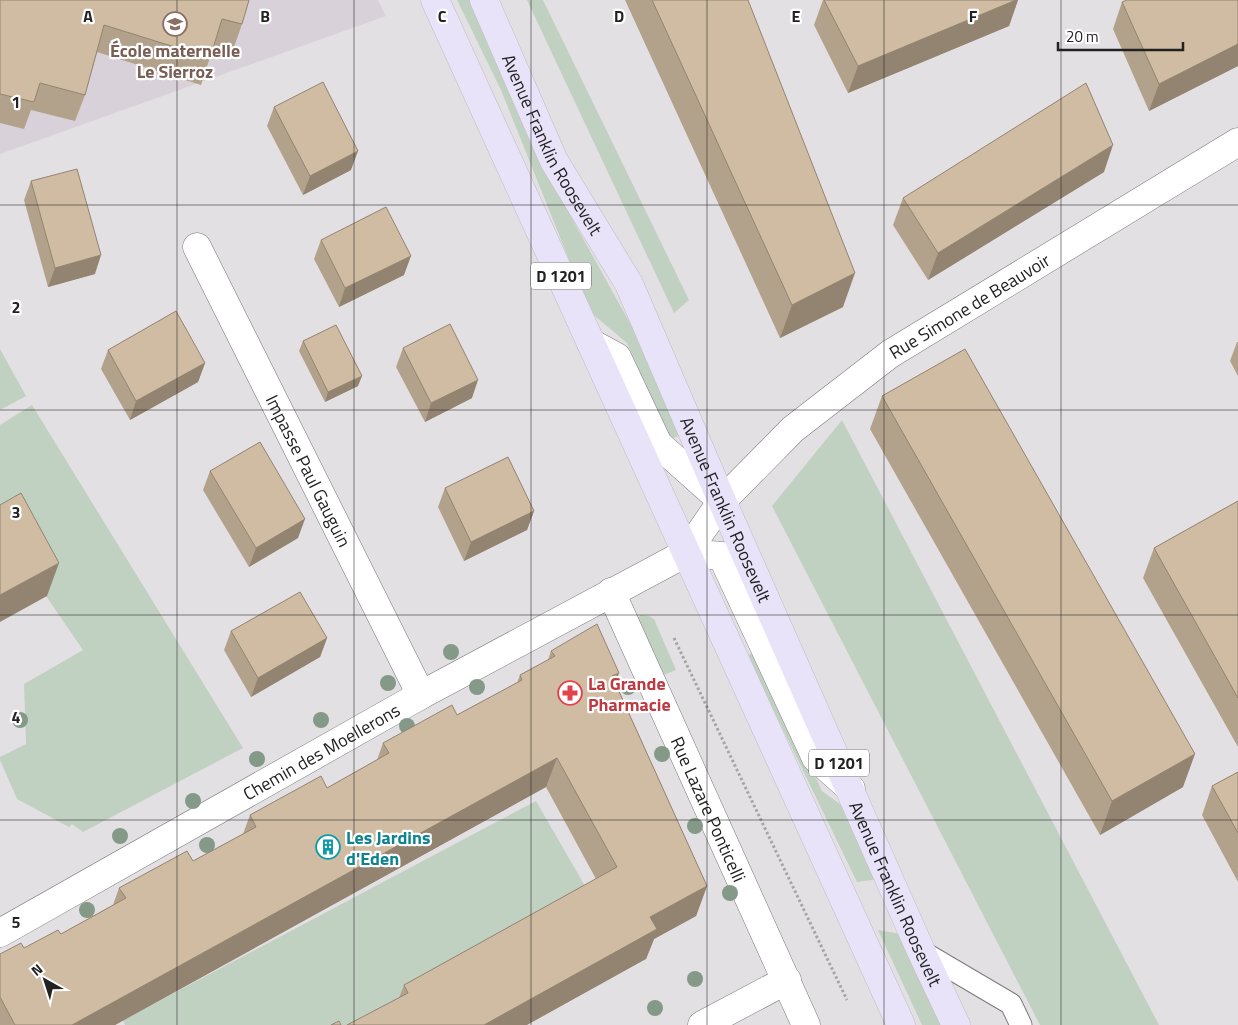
<svg xmlns="http://www.w3.org/2000/svg" width="1238" height="1025" viewBox="0 0 1238 1025" font-family="'Titillium Web',sans-serif">
	<style>
		.built { fill: #d9d1d9 }
		.green { fill: #c0d1c2 }
		.lines { fill: none; stroke-linecap: round; stroke-linejoin: round }
		.service-casing { stroke: #7c7a7c; stroke-width: 23 }
		.minor-casing { stroke: #7c7a7c; stroke-width: 29 }
		.primary-casing { stroke: #bdbdbd; stroke-width: 29 }
		.path { stroke: #a6a4a6; stroke-width: 3; stroke-dasharray: 2.5 2.5; stroke-linecap: butt }
		.service { stroke: #fff; stroke-width: 21 }
		.minor { stroke: #fff; stroke-width: 28 }
		.primary { stroke: #e8e3f8; stroke-width: 28 }
		.tree { fill: #849988 }
		.wall { fill: #b3a28b }
		.shaded-wall { fill: #928471 }
		.building { fill: #d0bca2; stroke: #928471 }
		.grid { fill: none; stroke: #232223; stroke-width: 1; stroke-opacity: 0.55 }
		.labels { text-anchor: middle; dominant-baseline: central; stroke-width: 4.5; stroke-linejoin: round; paint-order: stroke }
		.shield { fill: #fff; stroke: #656465; stroke-width: 1 }
		.shield-label { font-size: 16px; font-weight: bold; fill: #232223 }
		.education-label { font-size: 18px; font-weight: bold; fill: #785e54; stroke: #fff }
		.street-label { font-size: 18px; fill: #232223; stroke: #fff }
		.health-label { font-size: 18px; font-weight: bold; fill: #be3a42; stroke: #fff; text-anchor: start }
		.culture-label { font-size: 18px; font-weight: bold; fill: #0d838f; stroke: #fff; text-anchor: start }
		.grid-label { font-size: 16px; text-anchor: middle; font-weight: bold; fill: #232223; stroke: #fff; stroke-width: 4.5; stroke-linejoin: round; paint-order: stroke }
	</style>
	<rect width="100%" height="100%" fill="#e3e0e3"/>
	<!-- built -->
	<polygon class="built" points="0,0 378,0 386,16 0,154"/>
	<!-- green -->
	<g class="green">
		<polygon points="457,0 471,0 565,206 631,325 679,436 670,439 627,343 590,312 501,90"/>
		<polygon points="527,0 543,0 689,300 674,313"/>
		<polygon points="0,349 26,396 0,410"/>
		<polygon points="32,405 243,748 83,832 72,824 69,827 17,799 0,760 0,757 26,744 24,684 83,650 0,529 0,425"/>
		<polygon points="842,420 1159,1025 1040,1025 772,506"/>
		<polygon points="641,615 649,616 654,619 676,670 656,678 637,618"/>
		<polygon points="756,653 822,791 851,812 879,879 857,882 747,655"/>
		<polygon points="536,801 589,893 349,1025 125,1025 123,1020"/>
		<polygon points="878,930 901,934 945,1025 922,1025"/>
	</g>
	<g class="lines">
		<!-- service casing -->
		<g class="service-casing">
			<polyline id="service" points="921,951 1011,1004 1021,1025"/>
		</g>
		<!-- minor casing -->
		<g class="minor-casing">
			<g id="minor">
				<path id="s1" d="M 197,247 L 421,695"/>
				<polyline points="591,343 617,357 658,444 722,501"/>
				<polyline points="686,553 722,556 816,758 851,789"/>
				<path id="s2" d="M 611,592 L 806,1025"/>
				<path id="s3" d="M 0,933 L 421,695 L 686,553 L 722,501 L 793,429 L 890,354 L 1238,142"/>
				<polyline points="702,1025 787,980"/>
			</g>
		</g>
		<!-- primary casing -->
		<g class="primary-casing">
			<g id="primary">
				<polyline points="435,0 901,1025"/>
				<path id="s4" d="M 484,0 L 554,161 L 629,284 L 722,501 L 921,951 L 956,1025"/>
			</g>
		</g>
		<!-- path -->
		<polyline class="path" points="674,638 847,1000"/>
		<!-- service -->
		<use href="#service" class="service"/>
		<!-- minor -->
		<use href="#minor" class="minor"/>
		<!-- primary -->
		<use href="#primary" class="primary"/>
	</g>
	<!-- trees -->
	<g class="tree">
		<circle cx="451" cy="652" r="8"/>
		<circle cx="388" cy="683" r="8"/>
		<circle cx="477" cy="687" r="8"/>
		<circle cx="628" cy="687" r="8"/>
		<circle cx="20" cy="720" r="8"/>
		<circle cx="321" cy="720" r="8"/>
		<circle cx="407" cy="726" r="8"/>
		<circle cx="662" cy="754" r="8"/>
		<circle cx="257" cy="759" r="8"/>
		<circle cx="193" cy="801" r="8"/>
		<circle cx="695" cy="826" r="8"/>
		<circle cx="120" cy="836" r="8"/>
		<circle cx="207" cy="845" r="8"/>
		<circle cx="730" cy="893" r="8"/>
		<circle cx="87" cy="910" r="8"/>
		<circle cx="695" cy="979" r="8"/>
		<circle cx="655" cy="1008" r="8"/>
	</g>
	<!-- wall -->
	<g class="wall">
		<polygon points="0,0 249,0 242,24 233,50 214,45 201,85 97,52 85,95 75,121 31,110 24,129 0,123"/>
		<polygon points="625,0 748,0 843,307 780,338"/>
		<polygon points="823,0 1018,0 1009,26 848,93 814,25"/>
		<polygon points="1238,0 1238,66 1149,111 1113,29 1122,2"/>
		<polygon points="274,107 351,170 303,195 267,126"/>
		<polygon points="1104,172 928,280 893,225 903,198"/>
		<polygon points="31,181 95,274 48,287 24,200"/>
		<polygon points="321,240 404,275 339,307 314,259"/>
		<polygon points="303,341 358,386 325,402 299,351"/>
		<polygon points="1237,342 1238,342 1238,376 1230,361"/>
		<polygon points="403,348 472,398 425,422 396,367"/>
		<polygon points="108,350 205,363 198,382 130,420 101,369"/>
		<polygon points="882,396 1183,787 1100,835 870,429"/>
		<polygon points="210,471 298,538 249,567 203,490"/>
		<polygon points="445,488 534,511 527,530 464,561 438,507"/>
		<polygon points="1238,501 1238,747 1143,578 1154,548"/>
		<polygon points="231,631 327,638 320,657 251,697 224,650"/>
		<polygon points="551,651 615,683 707,886 696,916 654,939 646,959 399,998 404,985 596,879 546,787 115,1025 0,1025 0,954 24,948 61,934 113,905 119,888 193,861 243,834 250,815 327,788 377,760 383,743 457,715 517,683 520,675 548,660"/>
		<polygon points="1238,772 1238,882 1202,815 1212,786"/>
	</g>
	<!-- shaded-wall -->
	<g class="shaded-wall">
		<polygon points="1016,0 1018,0 1009,26 848,93 858,66"/>
		<polygon points="1238,44 1238,66 1149,111 1159,84"/>
		<polygon points="1113,145 1104,172 928,280 938,253"/>
		<polygon points="358,151 351,170 303,195 310,176"/>
		<polygon points="101,255 95,274 48,287 55,268"/>
		<polygon points="411,256 404,275 339,307 345,288"/>
		<polygon points="855,273 843,307 780,338 792,305"/>
		<polygon points="205,363 198,382 130,420 136,401"/>
		<polygon points="362,376 358,386 325,402 328,392"/>
		<polygon points="478,380 472,398 425,422 431,403"/>
		<polygon points="534,511 527,530 464,561 471,542"/>
		<polygon points="305,519 298,538 249,567 256,548"/>
		<polygon points="59,563 47,596 0,622 0,595"/>
		<polygon points="327,638 320,657 251,697 258,678"/>
		<polygon points="619,673 608,703 612,676"/>
		<polygon points="1195,754 1183,787 1100,835 1112,801"/>
		<polygon points="557,758 546,787 115,1025 72,1025"/>
		<polygon points="707,886 696,916 654,939 646,959 527,1025 484,1025 650,917"/>
	</g>
	<!-- building -->
	<g class="building">
		<polygon points="0,0 249,0 242,24 222,19 210,58 104,25 85,95 40,83 34,102 0,94"/>
		<polygon points="652,0 748,0 855,273 792,305"/>
		<polygon points="824,0 1016,0 858,66"/>
		<polygon points="1127,0 1238,0 1238,44 1159,84 1122,2"/>
		<polygon points="323,82 358,151 310,176 274,107"/>
		<polygon points="1086,83 1113,145 938,253 903,198"/>
		<polygon points="77,169 101,255 55,268 31,181"/>
		<polygon points="386,207 411,256 345,288 321,240"/>
		<polygon points="176,311 205,363 136,401 108,350"/>
		<polygon points="450,324 478,380 431,403 403,348"/>
		<polygon points="336,325 362,376 328,392 303,341"/>
		<polygon points="965,349 1195,754 1112,801 882,396"/>
		<polygon points="260,442 305,519 256,548 210,471"/>
		<polygon points="508,457 534,511 471,542 445,488"/>
		<polygon points="21,493 59,563 0,595 0,505"/>
		<polygon points="1238,501 1238,698 1154,548"/>
		<polygon points="300,592 327,638 258,678 231,631"/>
		<polygon points="597,624 619,673 612,676 707,886 650,917 657,929 484,1025 347,1025 408,993 404,985 617,867 557,758 72,1025 15,1025 0,997 0,954 21,943 24,948 58,930 61,934 126,898 119,888 187,851 193,861 256,827 250,815 321,776 327,788 389,753 383,743 452,705 457,715 522,680 520,675 555,656 551,651"/>
		<polygon points="1238,772 1238,833 1212,786"/>
		<polygon points="339,1021 341,1025 331,1025"/>
	</g>
	<!-- grid -->
	<path class="grid" d="M 177,0 L 177,1025M 354,0 L 354,1025M 531,0 L 531,1025M 707,0 L 707,1025M 884,0 L 884,1025M 1061,0 L 1061,1025M 0,205 L 1238,205M 0,410 L 1238,410M 0,615 L 1238,615M 0,820 L 1238,820"/>
	<!-- icons -->
	<defs>
		<g id="school-ring" transform="scale(1.25)"><circle r="9.5" fill="#fff" stroke="#8d6e63" stroke-width="1.5"/><path d="M0-5L7-2L0 1L-7-2ZM-4 1L0 2.5L4 1V4Q0 6-4 4Z" fill="#8d6e63"/></g>
		<g id="pharmacy-ring" transform="scale(1.25)"><circle r="9.5" fill="#fff" stroke="#e0444e" stroke-width="1.5"/><path d="M-2-6h4v4h4v4h-4v4h-4v-4h-4v-4h4Z" fill="#e0444e"/></g>
		<g id="building-ring" transform="scale(1.25)"><circle r="9.5" fill="#fff" stroke="#0f9aa8" stroke-width="1.5"/><path d="M-4-6H4V6H1V3H-1V6H-4ZM-2.5-4.3h1.7v1.8h-1.7ZM.8-4.3h1.7v1.8H.8ZM-2.5-1h1.7V.8h-1.7ZM.8-1h1.7V.8H.8Z" fill="#0f9aa8"/></g>
	</defs>
	<g fill-rule="evenodd">
		<use href="#school-ring" x="175" y="24"/>
		<use href="#pharmacy-ring" x="570" y="693"/>
		<use href="#building-ring" x="328" y="847"/>
	</g>
	<g class="labels">
		<!-- shield labels -->
		<g class="shield">
			<rect x="531" y="262.5" width="60" height="27" rx="4"/>
			<rect x="809" y="749.5" width="60" height="27" rx="4"/>
		</g>
		<g class="shield-label">
			<text x="561" y="276">D 1201</text>
			<text x="839" y="763">D 1201</text>
		</g>
		<!-- education labels -->
		<g class="education-label">
			<text x="175" y="50">École maternelle<tspan x="175" dy="21">Le Sierroz</tspan></text>
		</g>
		<!-- street labels -->
		<g class="street-label">
			<text stroke="none"><textPath href="#s4" startOffset="160">Avenue Franklin Roosevelt</textPath></text>
			<text stroke="none"><textPath href="#s3" startOffset="1164">Rue Simone de Beauvoir</textPath></text>
			<text stroke="none"><textPath href="#s1" startOffset="250">Impasse Paul Gauguin</textPath></text>
			<text stroke="none"><textPath href="#s4" startOffset="565">Avenue Franklin Roosevelt</textPath></text>
			<text stroke="none"><textPath href="#s3" startOffset="369">Chemin des Moellerons</textPath></text>
			<text stroke="none"><textPath href="#s2" startOffset="238">Rue Lazare Ponticelli</textPath></text>
			<text stroke="none"><textPath href="#s4" startOffset="985">Avenue Franklin Roosevelt</textPath></text>
		</g>
		<!-- health labels -->
		<g class="health-label">
			<text x="588" y="683">La Grande<tspan x="588" dy="21">Pharmacie</tspan></text>
		</g>
		<!-- culture labels -->
		<g class="culture-label">
			<text x="346" y="837">Les Jardins<tspan x="346" dy="21">d'Eden</tspan></text>
		</g>
	</g>
	<g class="grid-label">
		<text x="88" y="22">A</text>
		<text x="265" y="22">B</text>
		<text x="442" y="22">C</text>
		<text x="619" y="22">D</text>
		<text x="796" y="22">E</text>
		<text x="973" y="22">F</text>
		<text x="16" y="108">1</text>
		<text x="16" y="313">2</text>
		<text x="16" y="518">3</text>
		<text x="16" y="723">4</text>
		<text x="16" y="928">5</text>
	</g>
	<!-- north arrow -->
	<g transform="translate(45 980) rotate(321)" stroke="#ffffff" stroke-width="4" paint-order="stroke">
	<path d="M0-4L9 19L0 12L-9 19Z" fill="#232223"/>
	<text y="-8" font-size="14" font-weight="bold" text-anchor="middle" fill="#232223">N</text>
	</g>
	<!-- scale -->
	<path d="M1058 42v8h125v-8" fill="none" stroke="#232223" stroke-width="2.5"/>
	<text x="1066" y="42" font-size="15" fill="#232223" stroke="#ffffff" stroke-width="4" paint-order="stroke">20 m</text>
</svg>
